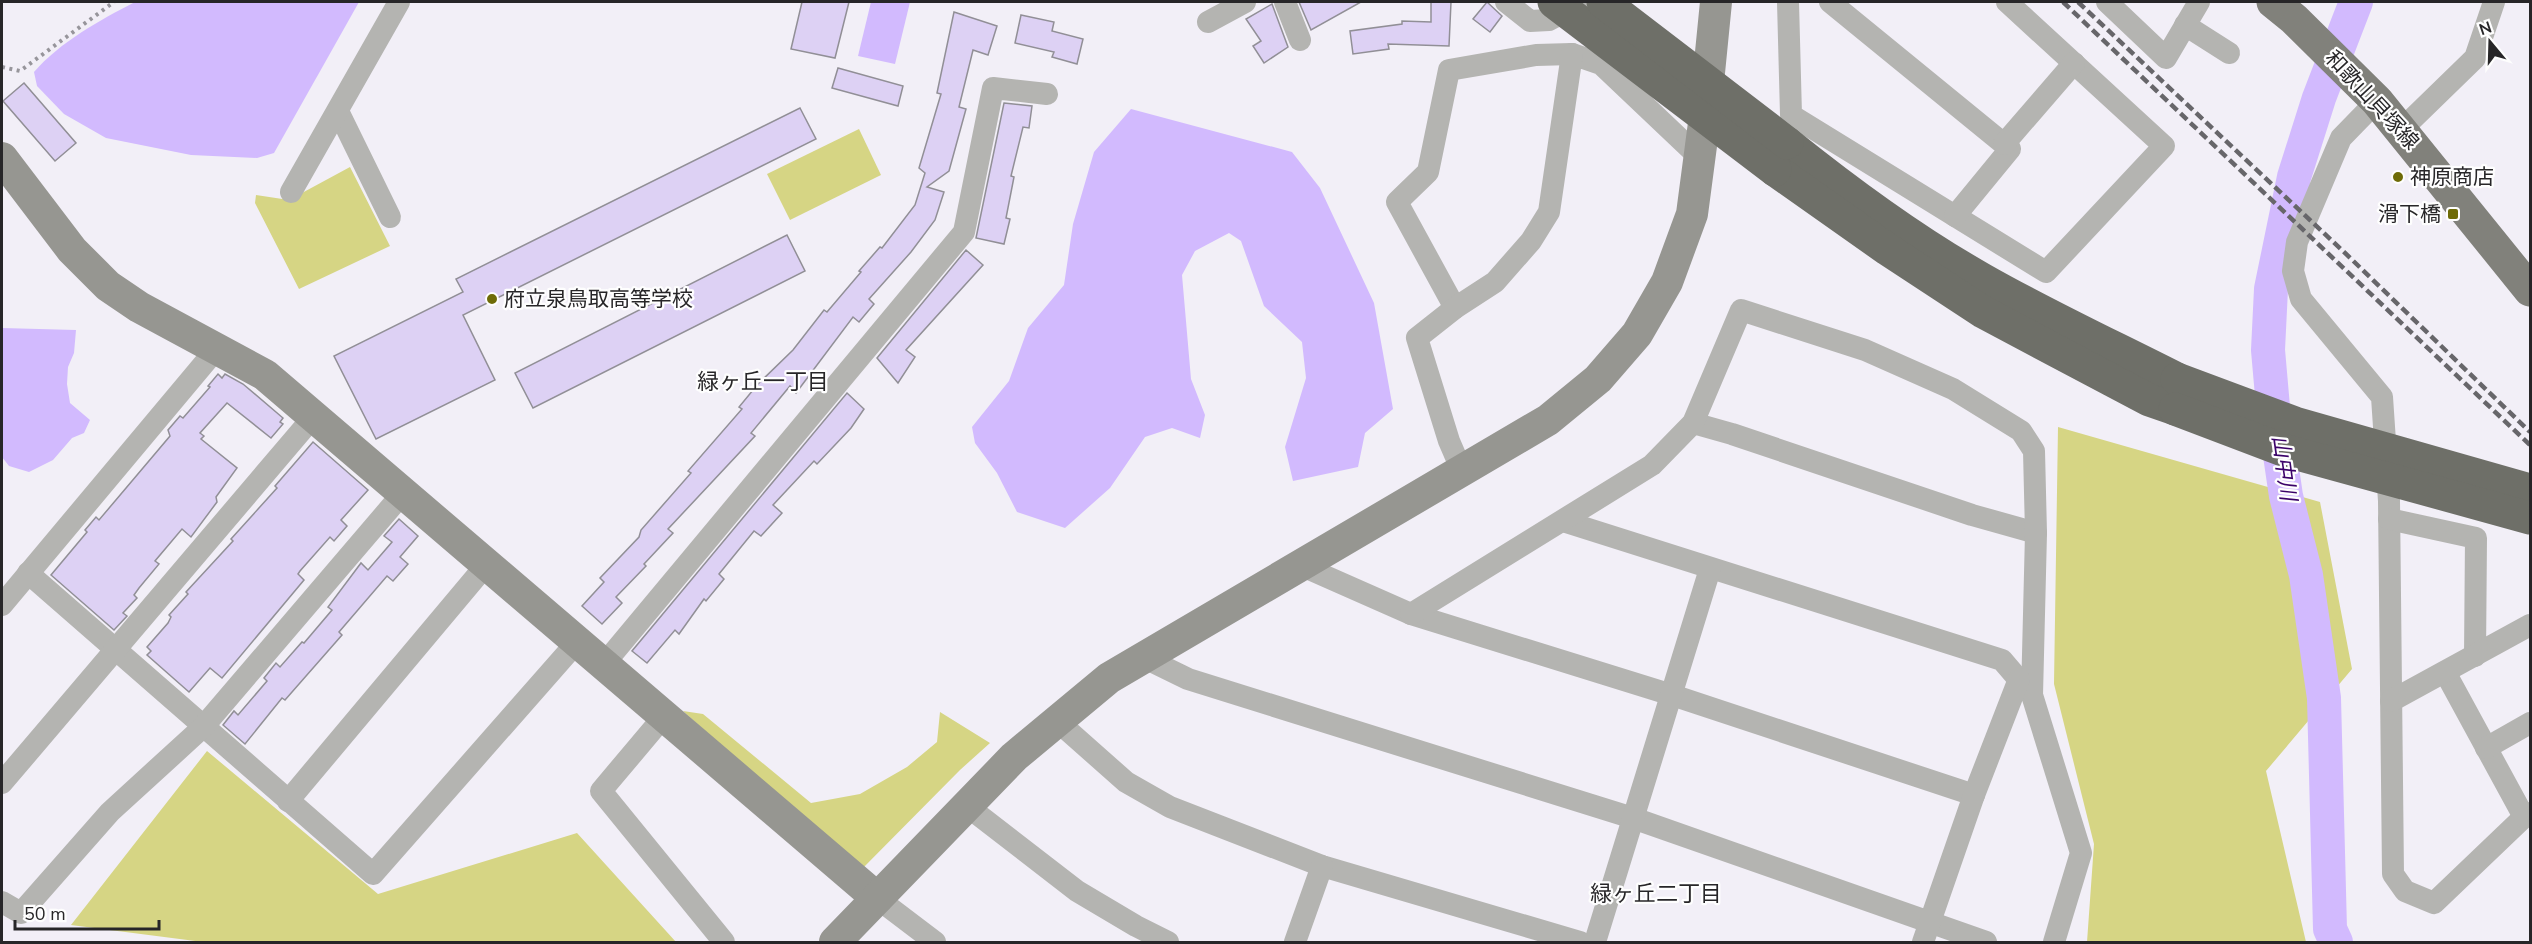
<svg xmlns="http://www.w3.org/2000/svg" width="2532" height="944" viewBox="0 0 2532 944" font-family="'Nunito Sans','Noto Sans JP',sans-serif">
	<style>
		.green { fill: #d6d584 }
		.water { fill: #d2bafe }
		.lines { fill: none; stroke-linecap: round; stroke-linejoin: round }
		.river { stroke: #d2bafe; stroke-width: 34 }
		.building { fill: #ddd1f4; stroke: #918f96; stroke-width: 1.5 }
		.path { stroke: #97959b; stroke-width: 4; stroke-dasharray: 3 4.5; stroke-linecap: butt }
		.street { stroke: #b4b4b1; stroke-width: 22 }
		.secondary { stroke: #969691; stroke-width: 32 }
		.primary { stroke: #81817b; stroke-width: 33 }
		.highway { stroke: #6e6f68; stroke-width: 33 }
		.rail { stroke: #67666a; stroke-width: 4.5; stroke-dasharray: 9 4.5; stroke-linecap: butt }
		.highway-bridge { stroke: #6e6f68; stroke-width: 33 }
		.poi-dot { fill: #6e6b07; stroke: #fefefe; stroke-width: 2 }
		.labels { text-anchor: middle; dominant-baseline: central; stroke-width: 4.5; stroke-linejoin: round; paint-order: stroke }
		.street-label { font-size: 21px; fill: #272628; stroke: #fefefe }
		.poi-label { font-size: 21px; fill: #272628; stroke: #fefefe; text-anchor: start }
		.neighbourhood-label { font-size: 22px; fill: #272628; stroke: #fefefe }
		.water-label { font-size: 22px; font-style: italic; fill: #3b0269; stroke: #fefefe }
	</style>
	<rect width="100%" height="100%" fill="#f2eff7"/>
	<!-- green -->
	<g class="green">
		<polygon points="859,129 881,175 790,220 767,174"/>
		<polygon points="350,167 390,246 299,289 255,203 256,195 289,200"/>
		<polygon points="2058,427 2320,502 2352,669 2266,771 2306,942 2087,942 2094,844 2054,684"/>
		<polygon points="683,711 703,714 811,803 860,794 907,767 937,742 940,712 990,743 960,770 860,871"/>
		<polygon points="207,751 378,894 577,833 676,942 203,942 71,925"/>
	</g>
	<!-- water -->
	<g class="water">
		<path d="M 135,2 L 359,2 L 274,153 L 257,158 L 191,155 L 106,138 L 64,114 L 37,86 L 34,72 C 60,42 100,20 135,2 Z"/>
		<polygon points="871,2 910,2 895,64 858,56"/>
		<polygon points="1131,109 1292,152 1320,188 1374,303 1393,409 1365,433 1358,467 1293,481 1285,447 1306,378 1302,342 1264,306 1241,241 1229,233 1195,251 1182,275 1191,379 1205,415 1200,438 1172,428 1145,437 1110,488 1065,528 1017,512 997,473 975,443 972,427 1009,381 1028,328 1064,285 1073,224 1094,152"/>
		<polygon points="2,328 76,330 74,353 68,367 67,384 70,403 90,420 84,433 72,438 53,460 29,472 9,466 2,457"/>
	</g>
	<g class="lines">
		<!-- river -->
		<polyline class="river" points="2336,942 2330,929 2324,698 2306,575 2286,496 2273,407 2268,350 2271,289 2294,177 2319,98 2356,2"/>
	</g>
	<!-- building -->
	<g class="building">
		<polygon points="802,2 849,2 835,58 791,49"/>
		<polygon points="1299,2 1361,2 1311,30"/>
		<polygon points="1431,2 1451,2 1449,46 1388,44 1389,49 1353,54 1350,31 1402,24 1402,21 1431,22"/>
		<polygon points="1487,2 1502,16 1490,32 1473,19"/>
		<polygon points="1272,4 1288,47 1264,63 1253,46 1261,41 1246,19"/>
		<polygon points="954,12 997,26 988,55 973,50 959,107 966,109 949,171 927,187 944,192 935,220 911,252 869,299 874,304 859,322 853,317 796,393 790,386 751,433 755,436 668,529 673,533 644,564 646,566 616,597 622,603 602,624 582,606 604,582 600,578 639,537 641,530 691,473 688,471 742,409 739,407 758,384 793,350 824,310 827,312 861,272 859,271 880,247 882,248 915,205 925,173 919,168 941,94 937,93"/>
		<polygon points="1021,15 1054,22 1052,31 1083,39 1077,64 1052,57 1054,52 1015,43"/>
		<polygon points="838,68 903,86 898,106 832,88"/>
		<polygon points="24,83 76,143 55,161 3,101"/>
		<polygon points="1004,103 1032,106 1029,128 1023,127 1011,176 1014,177 1006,218 1010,219 1004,244 976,238"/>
		<polygon points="800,108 816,139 463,315 495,380 376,439 334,356 463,292 456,279"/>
		<polygon points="787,235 805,271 533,408 515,373"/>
		<polygon points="966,250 983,265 906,350 915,357 898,383 877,358"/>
		<polygon points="218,374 222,378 225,374 243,384 283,418 280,422 283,424 271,438 227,403 200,433 204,436 201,439 237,468 216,497 217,502 191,537 182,529 155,561 159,564 139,588 134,595 137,598 123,613 127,616 114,630 51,575 87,532 85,530 96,517 99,520 170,436 168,430 180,416 183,418 210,387 208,386"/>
		<polygon points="847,393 864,409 851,428 817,464 814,461 773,505 782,513 761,536 754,531 719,574 724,579 706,601 704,599 679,634 675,630 647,663 632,651"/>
		<polygon points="313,442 368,490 341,520 347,526 334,541 330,537 300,571 298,574 304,580 222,678 210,668 189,692 147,655 151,651 147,647 168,623 171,617 169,615 188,594 186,592 233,541 231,539 277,488 275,486"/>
		<polygon points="399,519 418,536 400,557 408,564 393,581 387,576 339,632 342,635 285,700 282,698 245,744 223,725 234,711 238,715 267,681 264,678 276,663 280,667 302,642 304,643 332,610 328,607 361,563 368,570 392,542 384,536"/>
	</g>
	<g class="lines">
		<!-- path -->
		<polyline class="path" points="2,67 20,71 114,2"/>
		<!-- street -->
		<g class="street">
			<polyline points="1285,2 1300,40"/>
			<polyline points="1506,2 1530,21 1549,20 1583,2"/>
			<polyline points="1788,2 1791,115 2046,272 2164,146 2007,2"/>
			<polyline points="1830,2 2010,149 1955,216"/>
			<polyline points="2107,2 2166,58 2199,2"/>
			<polyline points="1208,22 1245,2"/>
			<polyline points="2185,25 2229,53"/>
			<polyline points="2377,101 2341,138 2297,242 2293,271 2301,299 2382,397 2389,501 2393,874 2405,891 2434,903 2524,817 2530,813"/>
			<polyline points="338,111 390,217"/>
			<polyline points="2401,130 2475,58 2494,2"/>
			<polyline points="2004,144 2074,63"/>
			<polyline points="291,192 399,2"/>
			<polyline points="1455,308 1397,202 1428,172 1449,70 1536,55 1572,54 1601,64 1699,157"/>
			<polyline points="1693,423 1732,434 1972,515 2036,533"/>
			<polyline points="1462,471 1449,441 1417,338 1455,308 1495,282 1531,241 1549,212 1572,54"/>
			<polyline points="2389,519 2476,538 2475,656"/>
			<polyline points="1563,521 2002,660 2032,695"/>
			<polyline points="1300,565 1411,614 1672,695 1974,795"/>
			<polyline points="28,573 373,874 577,642"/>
			<polyline points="2,605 218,347"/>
			<polyline points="1411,614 1652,465 1693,423 1741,310 1865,350 1953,389 2021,431 2034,451 2036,533 2032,695 2081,853 2054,942"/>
			<polyline points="1143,657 1188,679 1633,818 1986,942"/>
			<polyline points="604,664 964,232 993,88 1047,94"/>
			<polyline points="2445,672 2524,817"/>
			<polyline points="2391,701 2530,625"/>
			<polyline points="665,715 601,791 724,942"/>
			<polyline points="1056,720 1126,782 1170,807 1322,866 1580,942"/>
			<polyline points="2486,748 2530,723"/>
			<polyline points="2,783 314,416"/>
			<polyline points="288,801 486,565"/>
			<polyline points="967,806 1077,891 1136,926 1168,942"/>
			<polyline points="877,898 935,942"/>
			<polyline points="2,902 21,913 110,812 203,727 403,493"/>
			<polyline points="1295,942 1322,866"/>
			<polyline points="1595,942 1710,569"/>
			<polyline points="1923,942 1974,795 2019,679"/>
		</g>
		<!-- secondary -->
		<g class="secondary">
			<polyline points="2,158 72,250 108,286 139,307 265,375 877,898"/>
			<polyline points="835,942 1014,757 1109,678 1548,420 1598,379 1637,334 1667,282 1692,214 1704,123 1716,2"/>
		</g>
		<!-- primary -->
		<polyline class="primary" points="2273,2 2294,19 2377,101 2530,290"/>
		<!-- highway -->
		<g class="highway">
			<path d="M 1787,143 C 1848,192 1913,240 1982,279 C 2045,315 2112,346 2177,379"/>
			<polyline points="1775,170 1887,249 1983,312 2149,400 2175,409"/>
		</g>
		<!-- rail -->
		<g class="rail">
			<polyline points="2063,2 2530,445"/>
			<polyline points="2078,2 2343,251 2530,432"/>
		</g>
		<!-- highway-bridge -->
		<g class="highway-bridge">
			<polyline points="1554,2 1775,170"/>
			<polyline points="1603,2 1787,143"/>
			<polyline points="2177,379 2295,423 2530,490"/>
			<polyline points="2175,409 2283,450 2530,518"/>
		</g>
	</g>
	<!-- markers -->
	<g class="poi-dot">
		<circle cx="2398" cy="177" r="6"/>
		<rect x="2447" y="208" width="12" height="12" rx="3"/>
		<circle cx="492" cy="299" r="6"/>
	</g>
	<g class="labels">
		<!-- street labels -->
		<g class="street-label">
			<text transform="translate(2372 100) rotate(47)">和歌山貝塚線</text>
		</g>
		<!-- poi labels -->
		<g class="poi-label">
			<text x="2410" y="177">神原商店</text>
			<text x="2441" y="214" text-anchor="end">滑下橋</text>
			<text x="504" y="299">府立泉鳥取高等学校</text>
		</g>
		<!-- neighbourhood labels -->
		<g class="neighbourhood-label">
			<text x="763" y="382">緑ヶ丘一丁目</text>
			<text x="1656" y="894">緑ヶ丘二丁目</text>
		</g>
		<!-- water labels -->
		<g class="water-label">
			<text transform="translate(2284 468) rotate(82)">山中川</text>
		</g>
	</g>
	<!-- border -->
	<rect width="2532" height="944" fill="none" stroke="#272628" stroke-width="6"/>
	<!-- north arrow -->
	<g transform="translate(2490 42) rotate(341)" stroke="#fefefe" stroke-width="4.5" paint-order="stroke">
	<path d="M0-4.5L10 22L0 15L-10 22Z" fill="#272628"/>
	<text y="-9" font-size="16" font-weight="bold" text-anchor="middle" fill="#272628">N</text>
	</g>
	<!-- scale -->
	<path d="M15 920v9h144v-9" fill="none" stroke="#272628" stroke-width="3"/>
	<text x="24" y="920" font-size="18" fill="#272628" stroke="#fefefe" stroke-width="4.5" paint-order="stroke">50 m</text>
</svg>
